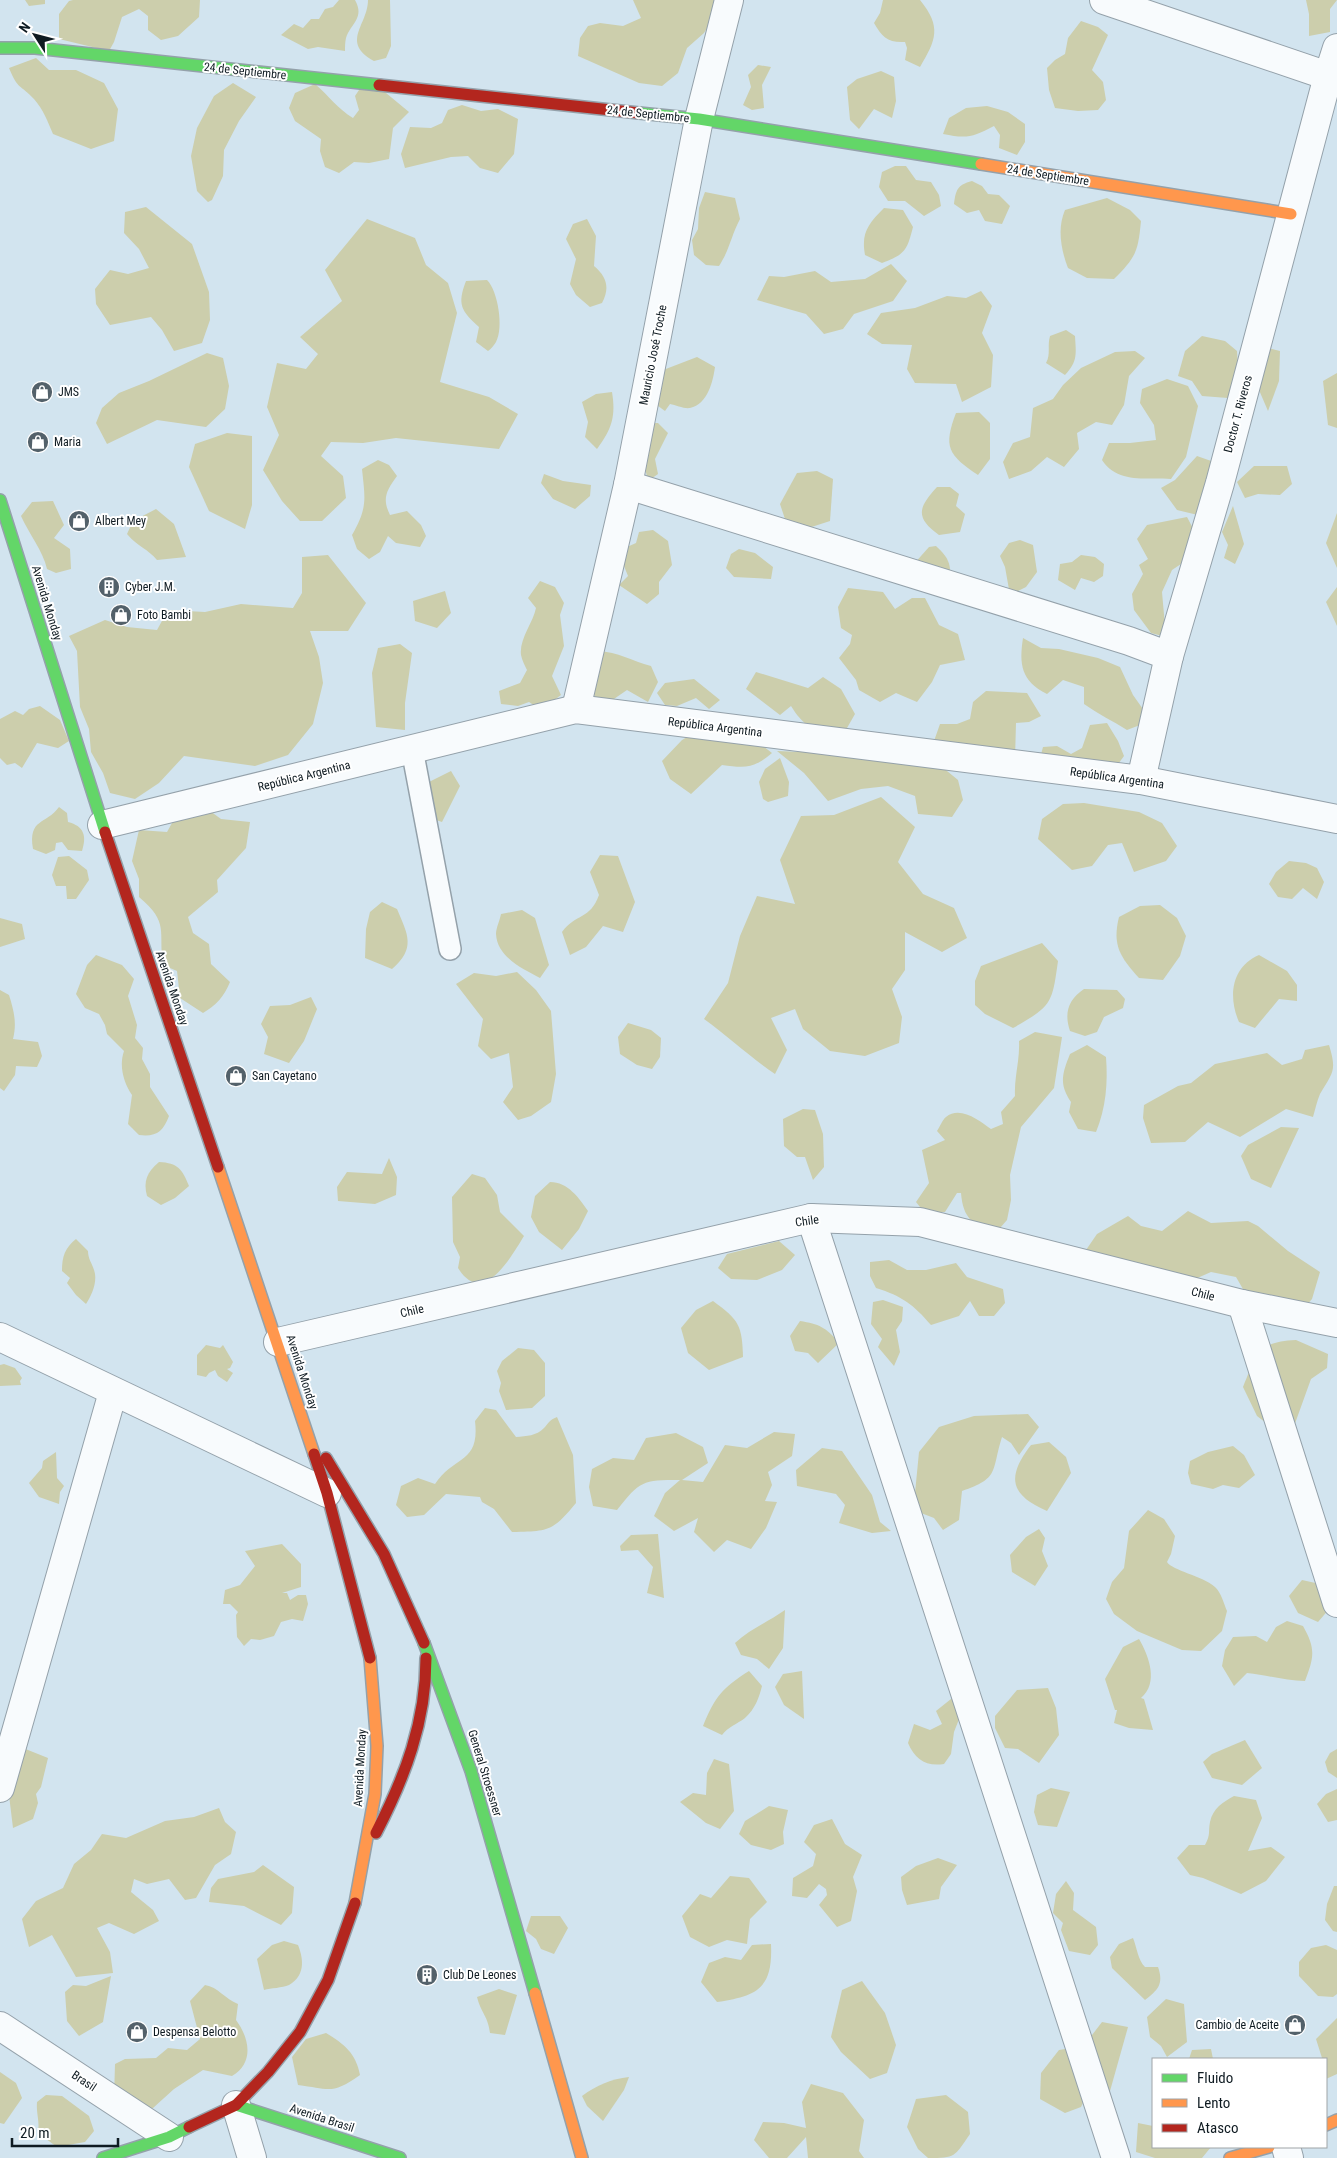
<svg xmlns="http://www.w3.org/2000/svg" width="1337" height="2158" viewBox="0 0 1337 2158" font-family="'Roboto Condensed',sans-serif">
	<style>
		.green { fill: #ccceac }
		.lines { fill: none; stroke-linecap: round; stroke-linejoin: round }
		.lane-casing { stroke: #94a1aa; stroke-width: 24 }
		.street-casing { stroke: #94a1aa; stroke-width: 30 }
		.fast-casing { stroke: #94a1aa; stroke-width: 14 }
		.slow-casing { stroke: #94a1aa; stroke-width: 14 }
		.jam-casing { stroke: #94a1aa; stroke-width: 14 }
		.lane { stroke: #f8fbfd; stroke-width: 21 }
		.street { stroke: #f8fbfd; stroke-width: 28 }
		.fast { stroke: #63d668; stroke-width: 11 }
		.slow { stroke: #ff974d; stroke-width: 11 }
		.jam { stroke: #b3261e; stroke-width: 11 }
		.labels { text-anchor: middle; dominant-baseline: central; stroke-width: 4; stroke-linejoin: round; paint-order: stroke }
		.street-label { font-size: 12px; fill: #0f1b22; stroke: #fff }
		.poi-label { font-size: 12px; fill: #0f1b22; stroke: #fff; text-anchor: start }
	</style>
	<rect width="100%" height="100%" fill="#d2e4ef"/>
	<!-- green -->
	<g class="green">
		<polygon points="25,0 45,0 45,4 29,6"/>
		<polygon points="73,0 200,0 199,17 178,36 161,40 148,30 148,16 139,9 122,17 114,42 109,51 59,39 59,14 69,1"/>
		<path d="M 339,0 L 355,0 C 365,18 351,23 346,38 C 345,42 345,47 345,51 L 318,47 L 308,49 L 281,35 L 294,24 L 303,28 L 311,19 L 319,19 L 325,9 L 333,7 Z"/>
		<path d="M 368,0 L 390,0 L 391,46 L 386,58 L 374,61 C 340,42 368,25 368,0 Z"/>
		<polygon points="633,0 725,0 704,33 687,48 678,73 662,86 639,83 578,56 580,38 588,26 600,23 623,26 641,18"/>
		<path d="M 883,0 L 920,0 C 942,27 936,40 920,67 L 905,60 L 907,48 L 905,42 C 888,43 882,37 874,23 L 880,13 Z"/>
		<polygon points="1306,0 1337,0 1330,9 1330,32 1309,36 1309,14"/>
		<polygon points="1081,21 1098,27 1108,35 1092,70 1103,82 1106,100 1098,110 1078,111 1055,108 1049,90 1047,68 1055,60 1065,54 1068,38"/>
		<path d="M 36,58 L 49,70 L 76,70 L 104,83 L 118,109 L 114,141 L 91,149 L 53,134 C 48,122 43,109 34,99 C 20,84 18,90 9,68 Z"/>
		<polygon points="758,65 771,67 762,85 764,108 752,110 743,105 751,87 748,75"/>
		<polygon points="881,71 894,77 896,101 892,118 874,109 859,129 850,120 847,87 857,79"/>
		<path d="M 365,81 L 380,88 L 409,112 L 393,128 L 389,159 L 369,163 L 354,162 L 339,173 L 325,167 L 320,151 L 321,139 L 295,121 L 289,108 L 295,93 L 315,84 C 329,96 338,109 353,118 L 359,110 L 355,96 Z"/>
		<polygon points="233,83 256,97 239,121 224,150 223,176 212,200 208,202 197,191 191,156 197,128 214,96"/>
		<polygon points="462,105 481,111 498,109 518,119 514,154 498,173 480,168 468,156 451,157 405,168 401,154 410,127 431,128 442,123 448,110"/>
		<path d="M 987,106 L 1008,112 L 1025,124 L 1025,142 L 1017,155 L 999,148 L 1000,135 L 994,126 C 973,137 967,139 943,134 L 949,118 L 966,108 Z"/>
		<polygon points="895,166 906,166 916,180 931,182 939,195 941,206 924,216 905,201 888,201 879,187 882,172"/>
		<path d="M 972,181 L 982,186 L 988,194 L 999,195 L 1010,206 L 1002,224 L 985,221 L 979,210 L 967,213 L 954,204 C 956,190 957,185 972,181 Z"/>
		<path d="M 705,192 L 735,198 L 740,219 C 731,236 730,249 719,266 L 706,265 L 694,255 L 692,240 L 698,229 L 699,208 Z"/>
		<path d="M 1107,198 L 1130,210 L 1141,221 C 1138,252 1136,257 1114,279 L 1087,278 L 1068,268 C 1061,250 1057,228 1065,210 Z"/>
		<polygon points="146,207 192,244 209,292 210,320 202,343 174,351 162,330 151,317 110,325 96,304 95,289 110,270 128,274 149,268 139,249 124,233 125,212"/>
		<path d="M 884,208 L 903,210 L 913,227 C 907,250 906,254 882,263 L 865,255 C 861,233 868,224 884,208 Z"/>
		<polygon points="367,219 415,238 426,265 448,283 457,313 440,382 489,397 518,414 499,449 396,438 363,443 331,442 321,456 343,476 346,498 322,521 300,521 282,501 263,470 279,435 267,407 277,363 306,369 318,354 300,337 342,301 325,270"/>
		<path d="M 587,219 L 596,236 L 594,266 C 607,277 610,288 602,303 L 590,307 L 576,295 L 570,284 L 576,259 L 566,239 L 573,224 Z"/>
		<polygon points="891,264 907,281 893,301 854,314 843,329 824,334 806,314 757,300 769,276 784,277 815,271 831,282 865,279"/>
		<path d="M 487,280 C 498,291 504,328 496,342 C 494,345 491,349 488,351 L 476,342 L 479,327 C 461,311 457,304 466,281 Z"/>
		<polygon points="981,291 992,306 982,333 993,355 991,387 962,402 956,384 915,383 907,369 912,345 882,344 867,334 881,313 915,308 947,296 966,298"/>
		<path d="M 1066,330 L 1075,336 C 1076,354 1078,361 1065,375 L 1046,363 C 1051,354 1047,346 1050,336 Z"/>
		<polygon points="1202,336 1225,341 1237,351 1239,384 1228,398 1202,396 1192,381 1178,376 1185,351"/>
		<polygon points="1260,346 1280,351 1279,381 1268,411 1256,383"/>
		<polygon points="1135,351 1145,358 1129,376 1124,405 1112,425 1096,422 1077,433 1079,449 1064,467 1047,457 1031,471 1009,479 1003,462 1013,443 1030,437 1033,408 1053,399 1063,385 1081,368 1115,352"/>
		<polygon points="207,353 223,358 229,386 225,409 206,427 157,420 107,444 96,423 102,408 119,393 149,381"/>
		<path d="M 697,357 L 715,367 C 713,381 708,404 690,408 C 684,409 676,405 670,404 L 665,411 L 654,403 L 658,372 Z"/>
		<polygon points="1337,373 1337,428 1328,425 1323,381"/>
		<path d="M 1167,379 L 1188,386 L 1198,406 L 1186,457 L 1171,479 C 1145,477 1118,484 1102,460 L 1109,443 L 1130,443 L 1156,440 L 1154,425 L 1140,403 L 1142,389 Z"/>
		<path d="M 612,392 C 616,416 612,429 597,449 L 585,437 L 588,422 L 582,402 L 596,394 Z"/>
		<path d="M 979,412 L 990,423 L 990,459 L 978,475 C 948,455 943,447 956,413 Z"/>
		<polygon points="650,423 658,423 668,433 655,459 658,474 648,481 643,459"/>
		<polygon points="227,433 252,436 252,505 245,529 209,511 189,467 195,444"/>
		<polygon points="1197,456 1214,462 1202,516 1177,510 1161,488 1175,480"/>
		<path d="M 378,460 L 389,465 L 397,476 C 386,491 382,499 390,515 L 407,511 L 421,525 L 426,536 L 420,547 L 396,543 L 388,536 L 380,552 L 369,559 L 357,549 L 352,535 C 368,507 365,499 362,469 Z"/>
		<polygon points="1254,466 1287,466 1292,484 1280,495 1258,494 1245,498 1237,482"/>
		<polygon points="817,471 833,479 830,521 790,534 780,504 797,473"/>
		<polygon points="544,474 563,481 591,485 590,496 575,509 553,499 541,483"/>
		<path d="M 937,487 L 950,487 L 959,494 L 956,506 L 965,514 L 960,532 L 939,535 C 914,517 919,507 937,487 Z"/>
		<path d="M 53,501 L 64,525 L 54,538 L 70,549 L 71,569 L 56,573 L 47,569 C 43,551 29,534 21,516 L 32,502 Z"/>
		<polygon points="1233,506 1244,544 1235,564 1224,558 1228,545 1222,532"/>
		<path d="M 156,509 L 174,524 L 186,557 L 157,560 C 148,549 138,547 127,534 L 133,521 Z"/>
		<polygon points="1337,513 1337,568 1326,543"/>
		<polygon points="1187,517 1197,536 1193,556 1172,570 1162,592 1166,637 1151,633 1134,610 1132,594 1143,574 1139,565 1148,559 1137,539 1147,525"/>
		<polygon points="653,530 668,541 672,565 659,582 659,594 647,604 619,585 628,576 618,551 636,543 639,532"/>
		<polygon points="1020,540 1033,545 1037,572 1026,587 1010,595 1005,567 1000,556 1009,543"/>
		<path d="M 936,546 C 949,558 951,564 950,581 L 913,565 L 929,547 Z"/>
		<polygon points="739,549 755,553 773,567 771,579 734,577 726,568 731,554"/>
		<polygon points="328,555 366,603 348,631 310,631 319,657 323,683 313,724 288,755 255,766 184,756 159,783 135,799 110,793 103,773 91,752 89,729 80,707 77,651 69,636 105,620 127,627 157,630 168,610 205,612 241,604 293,608 302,593 302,557"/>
		<polygon points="1081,555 1095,557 1104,564 1103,576 1094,582 1081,578 1075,590 1058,580 1060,564 1072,562"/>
		<path d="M 540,581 L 555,587 L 564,603 L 560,615 L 564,646 L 552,676 L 561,695 L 541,710 L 529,702 L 518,706 L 501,704 L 499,691 L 520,683 L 527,670 C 525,666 522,660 521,655 C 519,639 533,623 536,608 L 528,598 Z"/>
		<polygon points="1337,587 1337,626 1326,602"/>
		<polygon points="848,588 883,592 895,609 912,598 925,598 939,625 958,634 965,660 940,665 932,682 917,702 896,693 880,702 859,690 856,680 839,658 850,644 852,635 841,628 838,607"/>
		<polygon points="445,591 451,613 437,628 415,621 413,601"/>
		<path d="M 1023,638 L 1041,648 L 1059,649 L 1098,658 L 1120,667 L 1133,695 L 1145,712 L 1140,725 L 1127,730 C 1113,721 1098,714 1084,704 L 1084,687 L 1063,680 L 1047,694 C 1021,681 1019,664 1023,638 Z"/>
		<polygon points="400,644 412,653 405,703 405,730 376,727 372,673 378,648"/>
		<path d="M 598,651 C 618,652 632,661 651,666 L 658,682 L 648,702 L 627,690 L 611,701 L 597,700 L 583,676 Z"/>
		<path d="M 756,672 L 808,688 L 823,677 L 841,689 L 855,714 L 847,728 C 818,731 807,732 791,706 L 780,715 L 746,689 Z"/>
		<polygon points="694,679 720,700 709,709 696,698 677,706 665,705 657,693 665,683"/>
		<polygon points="986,691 1027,693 1041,716 1029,722 1016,723 1015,759 934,741 940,724 957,724 970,719 973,702"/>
		<polygon points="40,706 60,720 69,741 58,748 37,743 22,768 15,763 7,765 0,758 0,719 15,711 23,715 29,709"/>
		<polygon points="1107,723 1118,741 1124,756 1105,782 1039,762 1043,747 1057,746 1071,754 1082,748 1090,725"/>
		<path d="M 694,733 L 755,740 L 772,753 C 753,769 745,768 722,765 L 691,794 L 670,779 L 662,761 L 682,740 Z"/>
		<polygon points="813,739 925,753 958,780 963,800 952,817 918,814 915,796 888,786 861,789 828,801 804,773 777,751 801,752"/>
		<polygon points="780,758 789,782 788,796 768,802 763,799 759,782 765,769"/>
		<polygon points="451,771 460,786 442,822 427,817 421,801 429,782"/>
		<path d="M 881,797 L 915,827 L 898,862 L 923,894 L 954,908 L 967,938 L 942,952 L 905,932 L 905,970 L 892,989 L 902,1017 L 899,1043 L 865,1056 L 830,1051 L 803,1029 L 795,1009 L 771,1018 L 787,1050 L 775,1074 C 750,1057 729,1037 704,1019 L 728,983 L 740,936 L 757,896 L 795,904 L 780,860 L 801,816 L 834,815 Z"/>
		<polygon points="1084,803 1139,812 1162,823 1177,846 1166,861 1134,872 1122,843 1108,845 1092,866 1072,870 1038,839 1042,819 1063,804"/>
		<path d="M 182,805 L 210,811 L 221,819 L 250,822 L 246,848 L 217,880 L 218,892 L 188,917 L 193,933 L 209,944 L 211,964 L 230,982 C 224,997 216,1005 203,1013 L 180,998 L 177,971 L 163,965 C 158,931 170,923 139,897 L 139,879 L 132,861 L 139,830 L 167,832 Z"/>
		<path d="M 59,807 L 67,813 L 68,822 C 84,826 87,836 82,851 L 68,850 L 62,842 L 56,843 L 55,850 L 46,854 L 33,849 C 28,818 46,825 59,807 Z"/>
		<path d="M 600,855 L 618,856 L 635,902 L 623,932 L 603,926 L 586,947 L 570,955 L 562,932 C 576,913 590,920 599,895 L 590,872 Z"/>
		<polygon points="69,856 87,870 89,880 76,899 67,899 66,886 56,886 52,875 58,857"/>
		<polygon points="1289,861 1306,863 1317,868 1324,882 1317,899 1303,888 1292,899 1278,897 1269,884 1276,872"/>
		<path d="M 382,902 L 397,909 C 408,935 416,948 392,969 L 365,958 L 366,929 L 370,912 Z"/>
		<path d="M 1160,905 L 1177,918 L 1186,936 L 1180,956 L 1163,980 L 1139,978 C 1120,957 1112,945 1119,917 L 1140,906 Z"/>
		<path d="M 522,910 L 535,918 L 549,965 L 540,978 C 523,969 497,957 496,934 C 496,928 500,920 501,914 Z"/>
		<polygon points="0,918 22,924 25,939 0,947"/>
		<path d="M 1042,943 L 1058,961 C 1052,1004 1052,1006 1013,1028 L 985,1014 L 975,1005 L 975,981 L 981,966 Z"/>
		<path d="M 96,955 L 122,965 L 134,979 L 128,996 L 137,1025 L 135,1038 L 143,1048 L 142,1059 L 150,1074 L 150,1087 L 169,1116 C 163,1132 156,1137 139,1135 L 128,1124 L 132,1095 C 123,1082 119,1065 124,1051 L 107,1034 L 105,1025 L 99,1014 L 85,1008 L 76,994 L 87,965 Z"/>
		<path d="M 1259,955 L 1287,971 L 1297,985 L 1297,1001 L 1279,999 L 1255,1028 L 1239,1022 C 1228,997 1231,967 1259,955 Z"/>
		<polygon points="517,972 536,990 551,1011 556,1074 551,1102 531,1116 518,1120 503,1102 513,1087 509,1053 491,1059 478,1046 483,1019 456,984 474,973 496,976"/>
		<path d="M 1084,989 L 1117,990 L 1125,999 L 1123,1008 L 1104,1017 L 1097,1032 L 1085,1036 L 1070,1031 C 1064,1013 1068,1000 1084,989 Z"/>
		<path d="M 0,990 L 9,995 C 14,1011 17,1023 13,1039 L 38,1042 L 42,1056 L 37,1067 L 16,1066 L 15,1075 L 4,1091 L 0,1088 Z"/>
		<polygon points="311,997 317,1009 304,1041 289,1063 264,1054 268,1037 261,1024 270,1006 290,1005"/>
		<polygon points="628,1023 651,1030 661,1038 660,1057 652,1069 637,1065 620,1054 618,1037"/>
		<path d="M 1035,1032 L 1062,1037 L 1054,1088 L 1021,1127 L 1010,1175 L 1011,1200 L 1007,1220 L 993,1236 C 973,1223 963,1219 961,1193 L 957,1193 L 945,1212 L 924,1212 L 916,1202 L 929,1183 L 922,1150 L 945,1140 L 937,1131 C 940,1127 942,1120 946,1117 C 960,1105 980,1121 991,1129 L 1003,1124 L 1001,1112 L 1015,1096 C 1014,1077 1020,1060 1019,1041 Z"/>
		<path d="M 1087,1045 L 1106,1057 C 1108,1083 1106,1108 1096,1132 L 1078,1129 L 1069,1112 L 1071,1102 C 1059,1084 1062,1074 1070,1054 Z"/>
		<path d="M 1329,1045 C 1337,1071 1333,1072 1320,1094 C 1317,1101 1315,1110 1313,1117 L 1286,1109 L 1240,1137 L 1208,1122 L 1185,1142 L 1151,1143 L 1143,1118 L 1144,1105 L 1178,1086 L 1191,1083 L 1215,1064 L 1267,1053 L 1282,1065 L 1302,1059 L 1305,1050 Z"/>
		<polygon points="803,1109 815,1110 823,1134 824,1167 813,1180 805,1157 797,1157 784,1146 783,1119"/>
		<polygon points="1281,1127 1299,1128 1271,1188 1251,1179 1241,1156 1248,1145"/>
		<polygon points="389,1158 397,1177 396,1195 375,1204 338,1201 337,1187 347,1172 382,1174"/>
		<path d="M 159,1162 C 178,1163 182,1169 189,1186 L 175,1198 L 161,1205 L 147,1196 C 143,1181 147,1172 159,1162 Z"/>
		<path d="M 472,1174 L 485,1178 L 497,1195 L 500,1212 L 524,1236 C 511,1257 483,1308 458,1268 L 460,1257 L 453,1242 L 452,1197 Z"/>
		<path d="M 550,1182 C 568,1182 579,1198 588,1211 L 579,1229 L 562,1250 L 539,1232 L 531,1217 L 535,1196 Z"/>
		<polygon points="1188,1211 1211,1223 1248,1221 1258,1226 1288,1251 1320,1272 1312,1299 1291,1323 1247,1296 1236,1277 1211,1272 1177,1287 1102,1270 1086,1250 1097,1234 1128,1216 1141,1226 1162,1231"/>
		<path d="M 76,1239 L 88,1251 C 88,1259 92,1263 94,1270 C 98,1281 92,1295 86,1304 L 76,1295 L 67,1283 L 70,1278 L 62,1271 C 62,1256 65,1248 76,1239 Z"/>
		<polygon points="779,1241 795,1255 782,1270 757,1280 731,1279 718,1268 727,1254"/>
		<path d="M 889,1260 L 907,1270 L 926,1270 L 956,1263 L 967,1277 L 1003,1289 L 1005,1303 L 994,1316 L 979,1316 L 970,1301 L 959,1316 L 931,1325 C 914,1305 902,1296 876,1288 L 870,1276 L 870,1262 Z"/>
		<polygon points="883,1300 903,1307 902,1321 896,1330 900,1352 894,1366 878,1347 882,1339 871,1324 873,1302"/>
		<path d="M 713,1301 C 739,1320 742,1325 743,1357 L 709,1370 L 688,1353 L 681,1328 L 696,1310 Z"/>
		<path d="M 800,1321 C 819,1324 826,1327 839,1343 L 818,1363 L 808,1353 L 795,1351 L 790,1336 Z"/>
		<path d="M 1296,1340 L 1328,1354 L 1327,1368 L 1311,1379 L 1293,1429 L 1278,1432 L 1257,1416 L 1243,1387 C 1257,1354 1257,1342 1296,1340 Z"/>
		<polygon points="206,1345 220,1348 223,1345 233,1362 230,1368 227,1369 233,1373 227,1382 218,1376 215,1370 209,1373 206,1377 197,1375 197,1355"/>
		<polygon points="518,1348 534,1350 545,1363 545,1396 532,1408 506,1410 499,1391 501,1383 497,1371 502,1361"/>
		<polygon points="4,1364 15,1368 22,1378 20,1381 21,1385 0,1386 0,1365"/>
		<path d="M 485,1408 L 496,1410 L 516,1437 C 527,1436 536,1436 544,1428 C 549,1423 549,1420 557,1417 L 573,1455 L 576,1503 C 552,1532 549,1531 512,1532 L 494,1509 L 482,1502 L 480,1497 L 446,1494 L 424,1515 L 407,1517 L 396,1505 L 401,1486 L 418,1478 L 435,1484 C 454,1455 480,1464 475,1421 Z"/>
		<path d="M 1028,1414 L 1039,1427 L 1019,1455 L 1011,1443 L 1002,1437 C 991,1472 1000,1478 962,1491 L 959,1520 L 943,1530 L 934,1518 L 921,1513 L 915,1493 L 919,1452 L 939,1427 L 974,1416 Z"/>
		<path d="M 774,1432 L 795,1434 L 792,1456 L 768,1472 L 772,1485 L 765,1501 L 777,1502 L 766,1528 L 751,1549 L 727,1540 L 714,1552 L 694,1532 L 698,1518 L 674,1531 L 654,1516 L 665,1493 L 680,1480 C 642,1480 640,1481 617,1510 L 593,1506 L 589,1487 L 592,1469 L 613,1458 L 634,1460 L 646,1438 L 676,1433 L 703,1447 L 708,1463 L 682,1480 L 703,1482 L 725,1445 L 747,1448 Z"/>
		<path d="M 1049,1442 L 1066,1457 L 1071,1473 L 1047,1511 C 1010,1495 1006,1477 1031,1445 Z"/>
		<polygon points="1233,1446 1244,1455 1255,1475 1239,1488 1223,1485 1213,1489 1191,1484 1188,1473 1190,1461 1208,1452"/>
		<polygon points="822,1448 842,1451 872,1495 880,1522 891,1531 872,1533 839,1523 845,1505 836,1494 797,1486 796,1470"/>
		<polygon points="56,1452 57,1478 64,1486 60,1492 59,1504 39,1497 29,1483 42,1468 43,1461"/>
		<path d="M 1148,1510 L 1164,1519 L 1175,1536 L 1171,1554 L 1167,1562 C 1173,1571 1201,1575 1215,1587 C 1221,1592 1224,1604 1227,1611 L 1222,1631 L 1201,1651 L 1182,1650 L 1137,1631 L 1114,1614 L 1106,1599 L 1112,1582 L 1124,1568 L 1129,1531 Z"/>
		<polygon points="1039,1529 1045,1538 1042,1551 1048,1566 1035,1586 1012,1572 1010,1555 1026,1537"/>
		<polygon points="658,1534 664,1598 647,1593 653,1567 638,1550 621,1551 620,1546 631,1535"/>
		<polygon points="282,1544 301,1564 301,1587 282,1593 287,1593 290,1600 298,1595 306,1595 308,1604 303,1621 292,1619 281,1622 274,1636 260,1640 251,1639 244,1646 237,1637 236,1615 238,1612 230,1604 223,1604 225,1590 240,1585 255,1566 245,1551"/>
		<polygon points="1302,1580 1329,1586 1336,1601 1318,1622 1298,1613 1289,1596"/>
		<path d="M 785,1610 L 783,1648 L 769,1669 L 757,1659 L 741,1655 L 735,1643 C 750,1629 768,1622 785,1610 Z"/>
		<path d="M 1287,1621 L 1303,1626 C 1316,1649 1314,1657 1305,1681 C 1286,1681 1267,1675 1247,1673 L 1234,1686 L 1222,1666 L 1225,1650 L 1233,1637 L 1256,1636 L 1267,1642 L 1276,1627 Z"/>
		<path d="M 1139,1639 C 1149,1656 1159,1683 1141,1698 L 1144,1699 L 1153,1730 L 1129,1728 L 1114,1723 L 1117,1710 L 1115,1710 L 1105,1679 L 1123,1647 Z"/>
		<path d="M 749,1671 L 762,1686 C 759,1698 755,1709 745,1718 C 737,1724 728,1727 722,1735 L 703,1726 C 715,1697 722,1688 749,1671 Z"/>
		<polygon points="802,1671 804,1719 784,1705 775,1687 783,1674"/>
		<polygon points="1048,1688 1056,1708 1059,1735 1039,1763 1018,1749 1005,1748 995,1728 995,1716 1017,1690"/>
		<path d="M 956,1695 L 965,1704 L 954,1732 L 951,1754 L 944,1764 C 926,1767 915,1759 908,1743 L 914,1724 L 930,1730 L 942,1724 L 936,1711 Z"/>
		<polygon points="1245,1740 1262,1768 1242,1785 1212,1778 1203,1762 1212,1754"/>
		<polygon points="8,1742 48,1758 41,1787 36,1794 38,1803 33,1819 13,1828 8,1787"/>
		<polygon points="1337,1749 1337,1778 1328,1772 1325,1762 1330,1753"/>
		<polygon points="714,1759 729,1764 734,1811 720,1829 706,1823 680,1802 693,1793 706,1795 707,1773"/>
		<polygon points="1051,1788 1070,1792 1057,1827 1038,1825 1034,1812 1037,1795"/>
		<polygon points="1337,1789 1337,1820 1328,1822 1317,1804 1326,1794"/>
		<path d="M 1234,1796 L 1256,1800 L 1262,1818 L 1248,1851 L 1271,1847 L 1285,1857 L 1266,1881 L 1241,1894 L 1203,1878 L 1190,1875 L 1177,1858 L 1189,1845 L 1205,1845 C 1211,1834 1208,1832 1210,1822 C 1213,1808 1223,1802 1234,1796 Z"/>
		<polygon points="769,1806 788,1810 783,1832 784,1844 771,1850 751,1845 739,1834 745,1821"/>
		<polygon points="219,1808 225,1822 236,1832 231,1854 215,1865 196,1898 185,1900 169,1879 147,1884 134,1879 131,1892 153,1910 159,1921 134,1934 109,1923 97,1928 110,1952 113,1973 76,1977 52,1935 29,1947 22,1919 36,1901 63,1888 74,1864 91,1850 102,1834 126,1838 165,1821 194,1817"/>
		<polygon points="832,1819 845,1844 862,1855 853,1877 857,1891 851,1921 837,1927 819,1905 827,1895 826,1889 819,1884 807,1898 792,1896 793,1878 813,1866 816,1854 804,1842 814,1825"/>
		<polygon points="938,1858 957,1865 941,1887 939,1899 907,1905 902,1890 901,1877 916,1866"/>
		<polygon points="263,1865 294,1887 292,1913 281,1925 244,1906 209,1902 211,1888 218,1879 254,1872"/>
		<polygon points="730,1876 749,1878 767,1902 750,1919 747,1944 727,1940 709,1947 690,1937 682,1916 700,1894 711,1898"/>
		<polygon points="1066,1881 1074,1893 1073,1910 1096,1927 1098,1945 1090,1955 1069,1951 1061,1930 1063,1923 1053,1913 1056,1894"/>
		<polygon points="1334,1886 1337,1886 1337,1932 1333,1931 1325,1920 1327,1904"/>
		<polygon points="531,1916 560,1916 568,1928 554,1954 541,1949 536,1939 526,1931"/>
		<path d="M 1133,1938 C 1137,1948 1138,1960 1145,1967 L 1158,1967 C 1164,1984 1158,1990 1145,2000 L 1112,1968 L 1110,1957 L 1119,1944 Z"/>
		<path d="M 284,1941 L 298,1945 C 304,1960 305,1976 289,1985 C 282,1988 271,1988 264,1990 L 257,1959 L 272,1945 Z"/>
		<path d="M 771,1944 C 773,1988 758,1996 717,2002 L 701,1982 L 709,1963 L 725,1957 L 741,1960 L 752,1945 Z"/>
		<polygon points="1326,1945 1337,1950 1337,1994 1333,1997 1318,1996 1299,1976 1299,1962 1311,1948"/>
		<polygon points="111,1976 103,2022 79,2036 67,2021 65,1992 73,1985 86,1986"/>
		<polygon points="862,1981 885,2013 896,2045 887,2073 870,2079 841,2052 831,2037 842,1990"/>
		<path d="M 205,1985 C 218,1987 225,1999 238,2004 L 236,2020 C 250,2039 254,2063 232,2076 L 203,2070 L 174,2089 L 153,2108 L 143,2111 L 114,2098 L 115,2064 L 125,2059 L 156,2058 L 168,2048 L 187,2050 L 200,2039 L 190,2001 Z"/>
		<path d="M 499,1989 L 517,1995 L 505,2035 L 490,2033 C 488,2016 481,2013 477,1997 Z"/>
		<polygon points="1166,1999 1184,2004 1187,2042 1167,2057 1161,2046 1150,2037 1147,2017"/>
		<polygon points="1337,2018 1337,2074 1326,2079 1326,2059 1315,2059 1322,2058 1316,2039"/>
		<polygon points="1102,2022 1128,2027 1110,2091 1095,2076 1089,2039"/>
		<path d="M 326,2033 C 344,2044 356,2053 360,2075 C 332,2095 330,2089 298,2085 L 292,2057 L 306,2039 Z"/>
		<polygon points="1077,2047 1090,2088 1081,2107 1065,2113 1040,2099 1041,2073 1059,2050"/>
		<polygon points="1211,2049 1213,2059 1189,2059 1192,2050"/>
		<polygon points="0,2072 16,2083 22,2098 4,2124 0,2123"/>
		<path d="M 629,2077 L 624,2090 L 603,2121 L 587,2106 L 582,2096 C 597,2085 611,2079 629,2077 Z"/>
		<polygon points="811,2084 843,2093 864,2120 859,2151 864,2158 808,2158 806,2137 787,2158 769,2158 754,2140 763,2122 784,2123 806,2128 802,2102"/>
		<path d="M 46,2095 L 62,2096 L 89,2116 L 94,2131 L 85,2142 L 57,2147 L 38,2133 C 40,2122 36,2113 37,2102 Z"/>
		<path d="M 946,2095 L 968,2112 L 970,2134 C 954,2157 956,2158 928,2158 L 918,2149 L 907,2127 L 916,2099 Z"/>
		<polygon points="1138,2123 1153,2126 1153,2147 1211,2147 1202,2158 1155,2158 1136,2152"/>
	</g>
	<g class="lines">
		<!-- lane casing -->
		<g class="lane-casing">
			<polyline id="lane" points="412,749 450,949"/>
		</g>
		<!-- street casing -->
		<g class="street-casing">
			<g id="street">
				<polyline points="1104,0 1337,79"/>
				<polyline points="628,485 1129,641 1169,656"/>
				<polyline points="576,709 628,485 699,119 729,0"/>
				<polyline points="1141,780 1169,656 1220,483 1328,76 1337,48"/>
				<polyline points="102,825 576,709 1141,780 1337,819"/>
				<polyline points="811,1218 1116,2158"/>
				<polyline points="1242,1304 1337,1603"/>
				<polyline points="0,1337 327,1493"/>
				<polyline points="278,1342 811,1218 920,1222 1242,1304 1337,1323"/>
				<polyline points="0,1788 113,1392"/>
				<polyline points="0,2026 169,2137"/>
				<polyline points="236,2105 252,2158"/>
				<polyline points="1286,2147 1289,2158"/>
			</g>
		</g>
		<!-- fast casing -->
		<g class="fast-casing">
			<g id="fast">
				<polyline points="0,48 35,48 379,85"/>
				<polyline points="639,113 699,119 981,164"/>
				<polyline points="0,500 105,832"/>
				<polyline points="424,1643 471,1771 535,1993"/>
				<polyline points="236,2105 400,2158"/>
				<polyline points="103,2158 169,2137 189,2127"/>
			</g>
		</g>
		<!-- slow casing -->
		<g class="slow-casing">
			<g id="slow">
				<polyline points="981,164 1291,214"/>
				<polyline points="218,1167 314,1454"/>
				<polyline points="355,1903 375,1794 377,1746 370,1658"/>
				<polyline points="535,1993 582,2158"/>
				<polyline points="1326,2125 1337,2120"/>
				<polyline points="1230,2158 1269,2147"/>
			</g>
		</g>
		<!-- jam casing -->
		<g class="jam-casing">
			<g id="jam">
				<polyline points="379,85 639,113"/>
				<polyline points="105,832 218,1167"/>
				<polyline points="314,1454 327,1493 370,1658"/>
				<polyline points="326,1458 384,1554 424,1643"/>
				<path d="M 376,1833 C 405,1777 426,1722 426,1658"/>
				<polyline points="189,2127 236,2105 268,2072 300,2032 328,1980 355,1903"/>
			</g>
		</g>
		<!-- lane -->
		<use href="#lane" class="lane"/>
		<!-- street -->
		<use href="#street" class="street"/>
		<!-- fast -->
		<use href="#fast" class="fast"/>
		<!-- slow -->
		<use href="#slow" class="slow"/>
		<!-- jam -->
		<use href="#jam" class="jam"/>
	</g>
	<!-- icons -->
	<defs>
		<g id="shop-disc" transform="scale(1.125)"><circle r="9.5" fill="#53616a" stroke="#fff"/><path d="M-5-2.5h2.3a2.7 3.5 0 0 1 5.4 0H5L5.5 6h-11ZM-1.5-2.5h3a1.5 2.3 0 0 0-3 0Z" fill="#fff"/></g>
		<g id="building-disc" transform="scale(1.125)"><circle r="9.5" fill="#53616a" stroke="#fff"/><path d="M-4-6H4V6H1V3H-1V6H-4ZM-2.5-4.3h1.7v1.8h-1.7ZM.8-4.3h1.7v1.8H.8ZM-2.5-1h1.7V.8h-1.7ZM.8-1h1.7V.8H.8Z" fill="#fff"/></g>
	</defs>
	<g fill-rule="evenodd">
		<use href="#shop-disc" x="42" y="392"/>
		<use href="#shop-disc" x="38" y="442"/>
		<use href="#shop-disc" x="79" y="521"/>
		<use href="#building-disc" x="109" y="587"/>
		<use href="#shop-disc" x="121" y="615"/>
		<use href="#shop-disc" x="236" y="1076"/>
		<use href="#building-disc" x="427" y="1975"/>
		<use href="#shop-disc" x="1295" y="2025"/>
		<use href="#shop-disc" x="137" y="2032"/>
	</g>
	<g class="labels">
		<!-- street labels -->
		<g class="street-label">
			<text transform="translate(245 71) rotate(6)">24 de Septiembre</text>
			<text transform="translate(648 114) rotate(6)">24 de Septiembre</text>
			<text transform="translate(1048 175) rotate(9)">24 de Septiembre</text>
			<text transform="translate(653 355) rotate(-79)">Mauricio José Troche</text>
			<text transform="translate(1238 414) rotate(-75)">Doctor T. Riveros</text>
			<text transform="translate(47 603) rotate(73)">Avenida Monday</text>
			<text transform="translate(715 727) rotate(7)">República Argentina</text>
			<text transform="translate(304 776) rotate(-14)">República Argentina</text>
			<text transform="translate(1117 778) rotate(8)">República Argentina</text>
			<text transform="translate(172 988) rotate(71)">Avenida Monday</text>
			<text transform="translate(807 1221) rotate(-8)">Chile</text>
			<text transform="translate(1203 1294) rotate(14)">Chile</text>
			<text transform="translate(412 1311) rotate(-13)">Chile</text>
			<text transform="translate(302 1372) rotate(72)">Avenida Monday</text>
			<text transform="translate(360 1768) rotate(-87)">Avenida Monday</text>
			<text transform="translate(485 1773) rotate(73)">General Stroessner</text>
			<text transform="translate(84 2081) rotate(33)">Brasil</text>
			<text transform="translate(322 2118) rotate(18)">Avenida Brasil</text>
		</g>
		<!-- poi labels -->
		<g class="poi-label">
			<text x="58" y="392">JMS</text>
			<text x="54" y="442">Maria</text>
			<text x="95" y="521">Albert Mey</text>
			<text x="125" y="587">Cyber J.M.</text>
			<text x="137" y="615">Foto Bambi</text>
			<text x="252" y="1076">San Cayetano</text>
			<text x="443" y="1975">Club De Leones</text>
			<text x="1279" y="2025" text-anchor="end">Cambio de Aceite</text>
			<text x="153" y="2032">Despensa Belotto</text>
		</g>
	</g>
	<!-- legend -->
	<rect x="1152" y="2058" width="175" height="90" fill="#ffffff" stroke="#9fa4a7"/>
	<rect x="1162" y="2074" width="25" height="8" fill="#63d668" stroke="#9fa4a7"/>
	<text x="1197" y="2083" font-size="15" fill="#0f1b22">Fluido</text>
	<rect x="1162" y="2099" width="25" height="8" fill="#ff974d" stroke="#9fa4a7"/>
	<text x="1197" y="2108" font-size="15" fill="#0f1b22">Lento</text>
	<rect x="1162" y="2124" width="25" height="8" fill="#b3261e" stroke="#9fa4a7"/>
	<text x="1197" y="2133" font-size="15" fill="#0f1b22">Atasco</text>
	<!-- north arrow -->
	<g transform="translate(35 35) rotate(306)" stroke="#ffffff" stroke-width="4" paint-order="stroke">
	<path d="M0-4L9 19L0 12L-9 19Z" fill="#0f1b22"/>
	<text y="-8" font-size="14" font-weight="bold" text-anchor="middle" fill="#0f1b22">N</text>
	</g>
	<!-- scale -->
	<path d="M12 2138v8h106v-8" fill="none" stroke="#0f1b22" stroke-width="2.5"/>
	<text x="20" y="2138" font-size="15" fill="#0f1b22" stroke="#ffffff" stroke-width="4" paint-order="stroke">20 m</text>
</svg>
